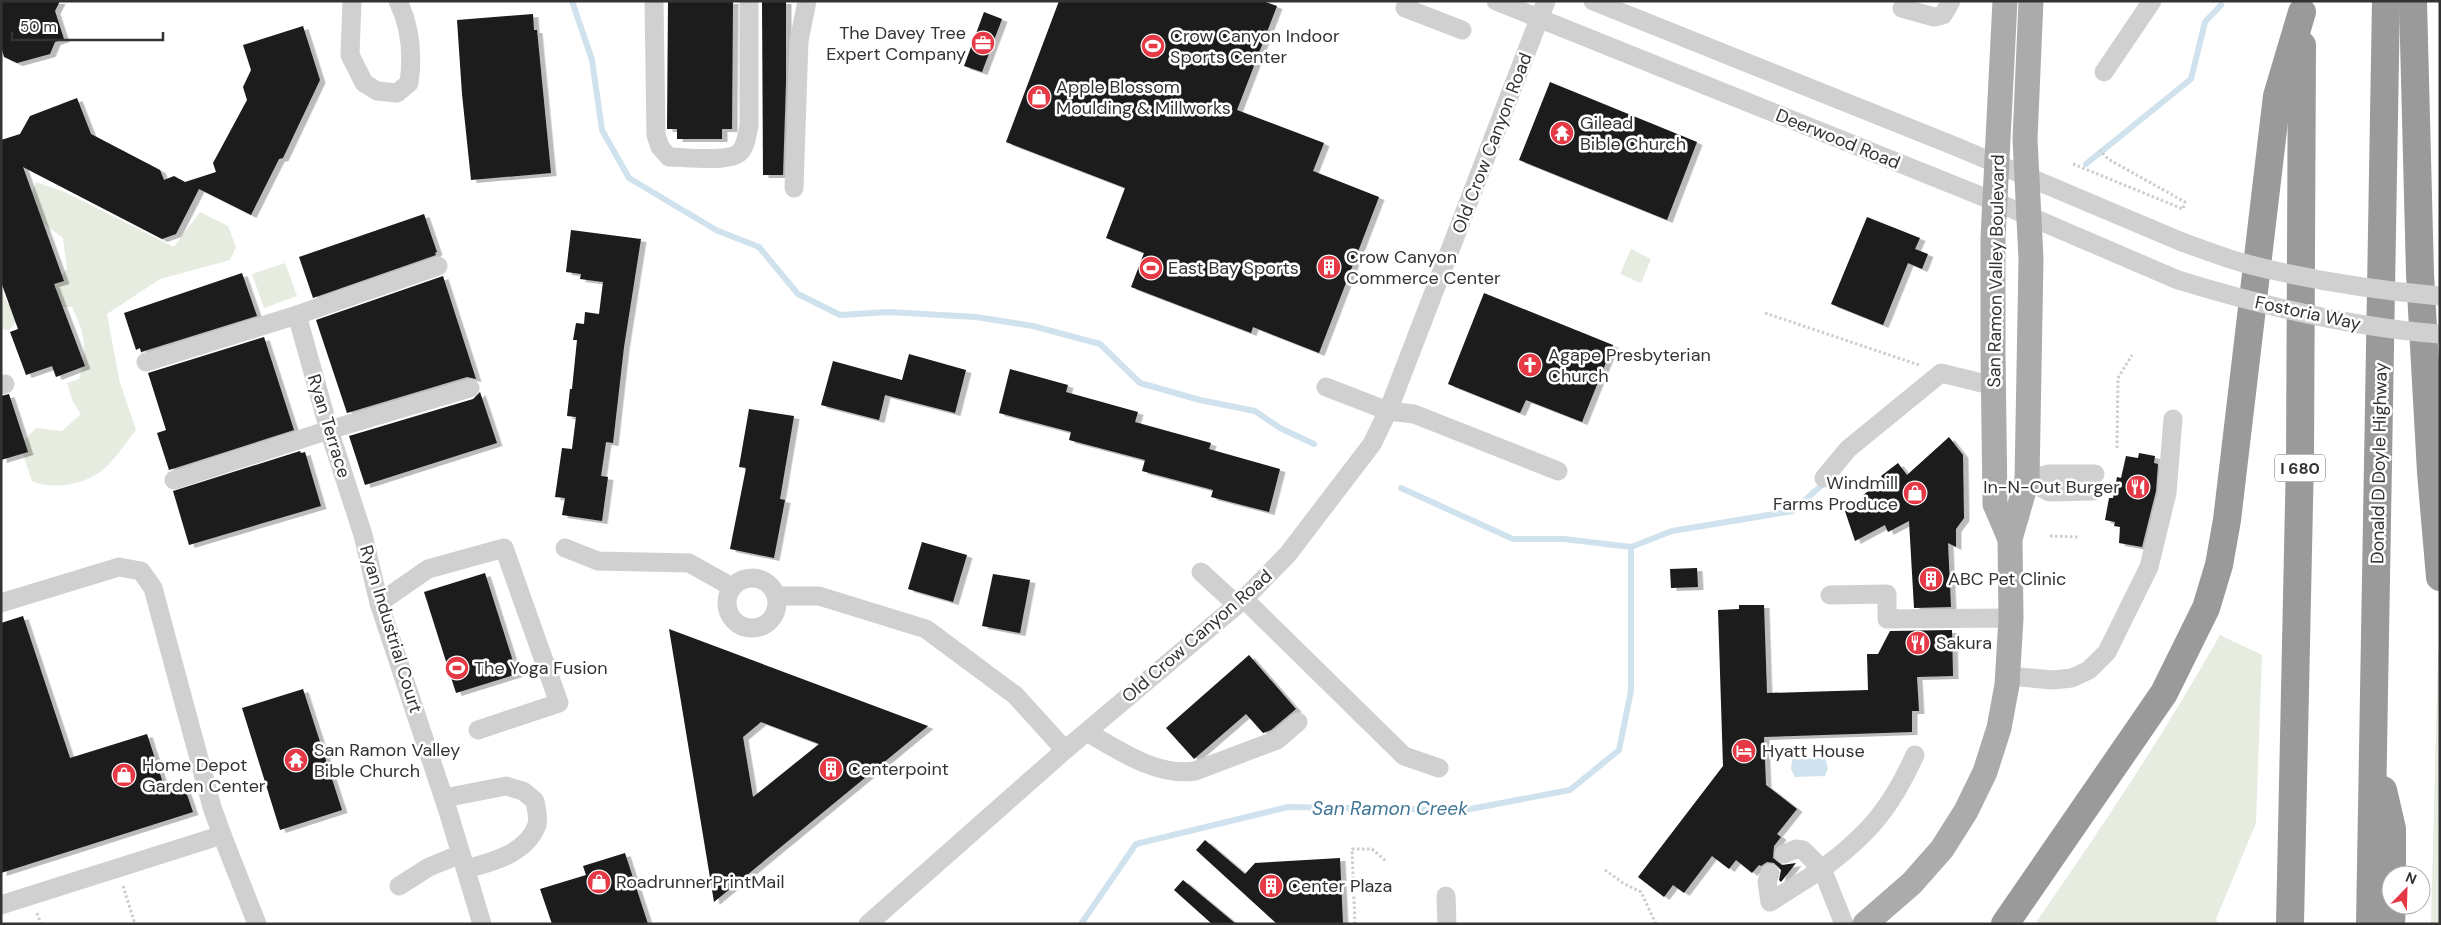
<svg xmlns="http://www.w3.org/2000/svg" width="2441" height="925" viewBox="0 0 2441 925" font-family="'DM Sans',sans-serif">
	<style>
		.green { fill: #e6ecdf }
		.water { fill: #cfe2ee }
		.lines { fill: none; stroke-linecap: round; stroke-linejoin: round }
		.stream { stroke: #cfe2ee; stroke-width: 6 }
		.building { fill: #1a1a1a; fill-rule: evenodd; filter: url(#shadow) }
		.path { stroke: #cdcdcd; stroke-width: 3; stroke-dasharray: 2.5 2.5; stroke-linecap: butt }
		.minor { stroke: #d0d0d0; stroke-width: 19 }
		.major { stroke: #ababab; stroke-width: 25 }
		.highway { stroke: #9a9a9a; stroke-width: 28 }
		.minor-bridge { stroke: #d0d0d0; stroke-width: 19 }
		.labels { text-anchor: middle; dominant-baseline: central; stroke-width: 5; stroke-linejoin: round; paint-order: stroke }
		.shield { fill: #fff; stroke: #707070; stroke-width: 1 }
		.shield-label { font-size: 16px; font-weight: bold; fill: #333 }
		.poi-label { font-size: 18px; fill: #333; stroke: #fff; text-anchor: start }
		.street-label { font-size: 18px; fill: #333; stroke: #fff }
		.water-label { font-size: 19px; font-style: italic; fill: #3f7597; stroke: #fff }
	</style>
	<defs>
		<filter id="shadow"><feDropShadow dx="5.5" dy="3" stdDeviation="0" flood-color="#0004"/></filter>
	</defs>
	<rect width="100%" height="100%" fill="#fff"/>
	<!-- green -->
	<g class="green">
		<path d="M 36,182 L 65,192 L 174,247 L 200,212 L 228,226 L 236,247 L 230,260 L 160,279 L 107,314 L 120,383 L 136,430 C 126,442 117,457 106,467 C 88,484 55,491 32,481 L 20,445 L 36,428 L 62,431 L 81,414 L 73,402 L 67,383 L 79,379 C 88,349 85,335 72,307 L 57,307 L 25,313 L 9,330 L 1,329 L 1,290 L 8,304 L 49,290 L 67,269 L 63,238 L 43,223 L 32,193 Z"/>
		<polygon points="1631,249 1651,259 1641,283 1620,274"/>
		<polygon points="285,263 297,296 264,308 252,274"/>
		<path d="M 2220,635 L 2262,655 L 2256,823 L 2216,919 L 2218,924 L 2035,924 C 2100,830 2164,735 2220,635 Z"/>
		<polygon points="2438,653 2440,653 2440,924 2431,924"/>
	</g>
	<!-- water -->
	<polygon class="water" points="1825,758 1828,768 1825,776 1795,777 1791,769 1792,759"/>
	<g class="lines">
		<!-- stream -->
		<g class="stream">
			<polyline points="572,1 592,60 602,130 629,178 716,230 759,247 798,294 840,315 888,312 976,317 1033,326 1100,344 1140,383 1200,400 1255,411 1280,428 1314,444"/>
			<polyline points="2086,164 2191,79 2205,22 2221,5"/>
			<polyline points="1401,488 1513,539 1564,539 1631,547"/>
			<polyline points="1081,924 1136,844 1288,807 1465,810 1570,790 1619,750 1631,691 1631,547 1672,531 1793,511 1823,484"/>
		</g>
	</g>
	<!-- building -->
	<g class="building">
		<polygon points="1,1 60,1 55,11 64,39 55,42 50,54 17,63 4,57 1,46"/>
		<polygon points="668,1 733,1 732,129 722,129 722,139 677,139 677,129 667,129"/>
		<polygon points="762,1 786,1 786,82 783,175 763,175"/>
		<polygon points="1059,1 1263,1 1277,6 1237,110 1324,143 1313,171 1379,197 1319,353 1253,327 1251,333 1131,287 1144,253 1106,238 1125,188 1006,142"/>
		<polygon points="984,12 1002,19 982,72 964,66"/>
		<polygon points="533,14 534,30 537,30 551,173 471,180 462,94 457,20"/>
		<polygon points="303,26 320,80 283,158 279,159 251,215 199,189 176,234 162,239 23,167 64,281 54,284 85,366 56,377 52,366 26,375 10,332 18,329 1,282 1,140 20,134 30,116 77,98 91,134 160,170 164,180 174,176 185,182 216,172 213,163 247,100 243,87 251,70 243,45"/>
		<polygon points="1550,82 1697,142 1667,220 1519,160"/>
		<polygon points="424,214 437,252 435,253 436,255 313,298 299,257"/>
		<polygon points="1867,217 1920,238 1915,249 1928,254 1922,269 1908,263 1883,325 1831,304"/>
		<polygon points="571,230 641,239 624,347 613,443 606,442 601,476 608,477 602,521 562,515 565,498 555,497 562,448 572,449 576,417 567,416 570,389 572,389 577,340 573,340 576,323 584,324 585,312 599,314 603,282 580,279 581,274 566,272"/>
		<polygon points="242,273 257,316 141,352 140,348 136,350 124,313"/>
		<polygon points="443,276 476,379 467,377 347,413 316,320"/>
		<polygon points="1484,293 1613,345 1582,422 1526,400 1520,413 1448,384"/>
		<polygon points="264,337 294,430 169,470 157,433 166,430 148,373"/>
		<polygon points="909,354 966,370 955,413 885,395 879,420 821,405 833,361 902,380"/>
		<polygon points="1010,369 1068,385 1066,392 1138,412 1135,422 1211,443 1209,449 1280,469 1269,512 1211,497 1213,490 1142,471 1145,460 1069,440 1071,432 999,413"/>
		<polygon points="480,392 497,443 365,485 349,436 473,399"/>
		<polygon points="9,394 28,452 1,460 1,396"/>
		<polygon points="749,409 794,416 780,499 785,500 774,558 730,549 746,468 739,467"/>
		<polygon points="1949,437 1963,455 1964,518 1956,529 1956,547 1948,543 1951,607 1914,608 1909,521 1888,532 1885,525 1855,541 1845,511 1864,503 1862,496 1883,479 1881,476 1898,463 1907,475"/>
		<polygon points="300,451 301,453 305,452 321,506 189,545 173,491"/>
		<polygon points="2139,453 2155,456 2154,463 2158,464 2156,491 2142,547 2119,543 2120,527 2114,526 2115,522 2105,520 2109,498 2113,498 2117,477 2121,478 2126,456 2138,458"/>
		<polygon points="922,542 967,555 953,602 908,589"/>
		<polygon points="1697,568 1698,587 1671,588 1670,569"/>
		<polygon points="485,573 517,674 456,693 424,592"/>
		<polygon points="993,574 1030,580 1020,633 982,626"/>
		<polygon points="1739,605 1764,605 1767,693 1868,690 1867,654 1878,654 1890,631 1952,630 1953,676 1917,677 1919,711 1912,711 1912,732 1764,737 1766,785 1797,809 1777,834 1781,837 1774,846 1773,858 1782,865 1796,863 1781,882 1779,880 1781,870 1774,863 1767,862 1761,866 1759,865 1752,873 1736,860 1729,869 1712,856 1684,893 1673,885 1664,897 1638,877 1723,766 1718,610 1739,609"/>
		<polygon points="23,616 70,758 147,734 164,786 182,780 193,812 1,873 1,623"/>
		<path d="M 669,629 L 928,726 L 714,902 ZM 761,722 L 819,744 L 753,797 L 743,737 Z"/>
		<polygon points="1249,655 1296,709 1271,730 1263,733 1246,714 1194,759 1166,728"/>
		<polygon points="303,689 342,810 280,830 242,708"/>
		<polygon points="1205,840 1245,874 1255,863 1340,858 1343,924 1277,924 1196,850"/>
		<polygon points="625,853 648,924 552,924 540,889 586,875 583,866"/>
		<polygon points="1183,880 1236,924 1212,924 1174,890"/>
	</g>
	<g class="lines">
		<!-- path -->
		<g class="path">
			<polyline points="2073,164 2183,209 2185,202 2108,159 2100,150"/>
			<polyline points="1765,313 1919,365"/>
			<polyline points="2117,448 2118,378 2132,355"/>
			<polyline points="2050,536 2078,537"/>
			<polyline points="1605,870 1623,883 1641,892 1656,924"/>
			<polyline points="123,886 135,924"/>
			<polyline points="37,913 41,924"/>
			<polyline points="1355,924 1352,849 1372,849 1387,862"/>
		</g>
		<!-- minor -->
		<g class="minor">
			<path d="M 352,1 L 350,55 L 364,83 L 377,91 L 397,93 L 409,83 C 413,55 411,28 398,1"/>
			<path d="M 654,1 L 656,135 L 660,147 L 669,157 C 685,157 729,163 740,152 C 746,146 747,134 749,126 L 749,1"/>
			<polyline points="1408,1 1405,8 1462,30"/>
			<polyline points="1496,1 1996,202 2178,280"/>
			<polyline points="1593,1 1957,147 2182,242"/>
			<polyline points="1902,8 1934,17 1943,15 1951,1"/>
			<polyline points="2104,72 2152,1"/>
			<polyline points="794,188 799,41 807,1"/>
			<polyline points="297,315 329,430 363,535 379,603 448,811 482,924"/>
			<polyline points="146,362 297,315 438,266"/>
			<polyline points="1,385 5,384"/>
			<polyline points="1326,387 1388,411 1414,414 1558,471"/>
			<polyline points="1824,478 1848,449 1941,373 1994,386"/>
			<polyline points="174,480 329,430 470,388"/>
			<polyline points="2027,480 2049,492 2093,491"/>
			<polyline points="2027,480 2049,474 2095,474"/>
			<polyline points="565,548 598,561 689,563 732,587"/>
			<polyline points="1201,572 1237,605"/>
			<circle cx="752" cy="603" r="25"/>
			<polyline points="1830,595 1887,594 1887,619 2011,618"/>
			<polyline points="776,596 819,596 926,629 1015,695 1065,750"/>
			<polyline points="1244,599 1404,756 1439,768"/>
			<polyline points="1,603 119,567 141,571 153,588 212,807 222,835"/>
			<polyline points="379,603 428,569 504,548 559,703 478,730"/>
			<polyline points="2008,676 2053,680 2072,678 2089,670 2107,652 2149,567 2167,493 2173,419"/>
			<path d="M 1087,732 C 1118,750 1157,777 1195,771 L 1277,740 L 1298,722"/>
			<path d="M 444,798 L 506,786 L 523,791 L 535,801 C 536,808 539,818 537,825 C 526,854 492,862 466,869"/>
			<polyline points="1770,873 1767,882 1770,902 1822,869 1803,850 1796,849 1784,854"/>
			<polyline points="399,886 429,867 461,854"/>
			<polyline points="1446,896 1447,924"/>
			<polyline points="1,905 222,835 257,924"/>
			<polyline points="868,924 1065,750 1244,599 1288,554 1372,444 1388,411 1546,1"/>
			<path d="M 1844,924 L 1822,869 C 1869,834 1891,808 1915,755"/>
		</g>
		<!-- major -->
		<g class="major">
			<polyline points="2005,1 1993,238 1993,352 1995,504 2010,539"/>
			<polyline points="1865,924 1912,883 1942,849 1966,811 1985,772 1999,728 2007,685 2011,618 2010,539 2027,480 2031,259 2025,139 2031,1"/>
		</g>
		<!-- highway -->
		<g class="highway">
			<polyline points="2413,1 2420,274 2431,472 2440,577"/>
			<polyline points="2383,790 2392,829 2392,875"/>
			<polyline points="2005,924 2164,693 2206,608 2219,565 2227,520 2277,96 2302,12"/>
			<polyline points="2290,924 2300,457 2302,45"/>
			<polyline points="2370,924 2386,1"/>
			<polyline points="2391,924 2392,905"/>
		</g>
		<!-- minor-bridge -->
		<g class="minor-bridge">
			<path d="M 2182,242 C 2202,249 2222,257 2243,263 C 2308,280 2373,290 2440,296"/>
			<path d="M 2178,280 C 2263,306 2351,327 2440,334"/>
		</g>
	</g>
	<!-- icons -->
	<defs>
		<g id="office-disc" transform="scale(1.25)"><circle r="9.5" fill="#e63946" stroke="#fff"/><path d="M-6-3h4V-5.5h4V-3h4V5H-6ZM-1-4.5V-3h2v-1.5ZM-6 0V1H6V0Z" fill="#fff"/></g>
		<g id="stadium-disc" transform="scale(1.25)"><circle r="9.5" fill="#e63946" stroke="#fff"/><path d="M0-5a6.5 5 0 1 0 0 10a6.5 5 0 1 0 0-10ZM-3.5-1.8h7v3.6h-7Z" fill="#fff"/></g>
		<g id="shop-disc" transform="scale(1.25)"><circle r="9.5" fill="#e63946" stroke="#fff"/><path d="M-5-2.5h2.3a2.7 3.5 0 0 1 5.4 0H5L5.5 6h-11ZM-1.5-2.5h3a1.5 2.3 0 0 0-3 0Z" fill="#fff"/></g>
		<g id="temple-disc" transform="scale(1.25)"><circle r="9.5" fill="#e63946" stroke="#fff"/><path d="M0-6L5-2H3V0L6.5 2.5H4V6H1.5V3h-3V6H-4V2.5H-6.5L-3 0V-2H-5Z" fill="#fff"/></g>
		<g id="building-disc" transform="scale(1.25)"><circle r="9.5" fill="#e63946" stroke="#fff"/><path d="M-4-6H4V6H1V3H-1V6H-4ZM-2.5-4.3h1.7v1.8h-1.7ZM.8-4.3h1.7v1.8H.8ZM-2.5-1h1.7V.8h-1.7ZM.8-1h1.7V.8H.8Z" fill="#fff"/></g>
		<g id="church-disc" transform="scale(1.25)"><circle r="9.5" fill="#e63946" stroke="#fff"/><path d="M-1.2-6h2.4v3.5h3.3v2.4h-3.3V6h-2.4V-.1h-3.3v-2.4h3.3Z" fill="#fff"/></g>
		<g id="restaurant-disc" transform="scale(1.25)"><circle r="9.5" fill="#e63946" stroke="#fff"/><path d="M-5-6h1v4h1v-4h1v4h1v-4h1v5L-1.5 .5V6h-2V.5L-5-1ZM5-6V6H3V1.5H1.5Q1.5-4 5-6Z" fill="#fff"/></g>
		<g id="hotel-disc" transform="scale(1.25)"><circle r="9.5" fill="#e63946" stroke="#fff"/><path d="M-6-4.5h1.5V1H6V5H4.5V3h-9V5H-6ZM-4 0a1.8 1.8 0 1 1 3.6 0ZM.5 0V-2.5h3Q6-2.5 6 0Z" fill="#fff"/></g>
	</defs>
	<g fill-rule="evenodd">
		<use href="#office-disc" x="983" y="43"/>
		<use href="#stadium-disc" x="1153" y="46"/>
		<use href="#shop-disc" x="1039" y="97"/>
		<use href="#temple-disc" x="1562" y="133"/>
		<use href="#building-disc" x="1329" y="267"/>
		<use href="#stadium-disc" x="1151" y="268"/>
		<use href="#church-disc" x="1530" y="365"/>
		<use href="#restaurant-disc" x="2138" y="487"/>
		<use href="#shop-disc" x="1915" y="493"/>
		<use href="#building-disc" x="1931" y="579"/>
		<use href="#restaurant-disc" x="1918" y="643"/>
		<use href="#stadium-disc" x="457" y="668"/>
		<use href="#hotel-disc" x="1744" y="751"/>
		<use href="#temple-disc" x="296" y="760"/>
		<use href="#building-disc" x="831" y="769"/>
		<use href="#shop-disc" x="124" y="775"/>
		<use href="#shop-disc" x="599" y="882"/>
		<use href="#building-disc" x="1271" y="886"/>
	</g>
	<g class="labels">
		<!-- shield labels -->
		<rect class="shield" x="2275" y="454.5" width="50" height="27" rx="4"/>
		<g class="shield-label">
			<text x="2300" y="468">I 680</text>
		</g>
		<!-- poi labels -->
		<g class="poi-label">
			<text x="966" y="33" text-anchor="end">The Davey Tree<tspan x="966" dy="21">Expert Company</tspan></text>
			<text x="1170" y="36">Crow Canyon Indoor<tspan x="1170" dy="21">Sports Center</tspan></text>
			<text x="1056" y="87">Apple Blossom<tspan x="1056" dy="21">Moulding &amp; Millworks</tspan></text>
			<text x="1580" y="123">Gilead<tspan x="1580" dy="21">Bible Church</tspan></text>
			<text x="1346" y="257">Crow Canyon<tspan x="1346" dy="21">Commerce Center</tspan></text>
			<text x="1168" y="268">East Bay Sports</text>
			<text x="1548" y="355">Agape Presbyterian<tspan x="1548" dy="21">Church</tspan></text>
			<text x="1898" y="483" text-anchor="end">Windmill<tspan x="1898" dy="21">Farms Produce</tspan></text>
			<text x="2120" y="487" text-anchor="end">In-N-Out Burger</text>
			<text x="1948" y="579">ABC Pet Clinic</text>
			<text x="1936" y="643">Sakura</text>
			<text x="474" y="668">The Yoga Fusion</text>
			<text x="314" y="750">San Ramon Valley<tspan x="314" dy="21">Bible Church</tspan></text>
			<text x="1762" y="751">Hyatt House</text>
			<text x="142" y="765">Home Depot<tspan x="142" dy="21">Garden Center</tspan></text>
			<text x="848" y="769">Centerpoint</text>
			<text x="616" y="882">RoadrunnerPrintMail</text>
			<text x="1288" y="886">Center Plaza</text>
		</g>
		<!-- street labels -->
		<g class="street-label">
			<text transform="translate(1838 139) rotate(22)">Deerwood Road</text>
			<text transform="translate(1492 143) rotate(-69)">Old Crow Canyon Road</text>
			<text transform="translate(1996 271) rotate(-89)">San Ramon Valley Boulevard</text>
			<text transform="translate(2308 313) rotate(12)">Fostoria Way</text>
			<text transform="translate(329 426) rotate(73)">Ryan Terrace</text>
			<text transform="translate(2379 463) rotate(-89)">Donald D Doyle Highway</text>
			<text transform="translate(391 629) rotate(73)">Ryan Industrial Court</text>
			<text transform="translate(1197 636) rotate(-41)">Old Crow Canyon Road</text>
		</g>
		<!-- water labels -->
		<g class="water-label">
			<text x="1390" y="808">San Ramon Creek</text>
		</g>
	</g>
	<!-- border -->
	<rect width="2441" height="925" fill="none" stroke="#333333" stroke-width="5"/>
	<!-- north arrow -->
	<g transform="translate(2406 890) rotate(23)"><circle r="24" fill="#ffffff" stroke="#adadad"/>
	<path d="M0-4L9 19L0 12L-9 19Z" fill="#e63946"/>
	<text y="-8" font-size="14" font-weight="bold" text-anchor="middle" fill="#333333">N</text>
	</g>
	<!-- scale -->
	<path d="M12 32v8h151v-8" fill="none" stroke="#333333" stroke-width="2.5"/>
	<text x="20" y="32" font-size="15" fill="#333333" stroke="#ffffff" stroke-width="4" paint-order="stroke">50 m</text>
</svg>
